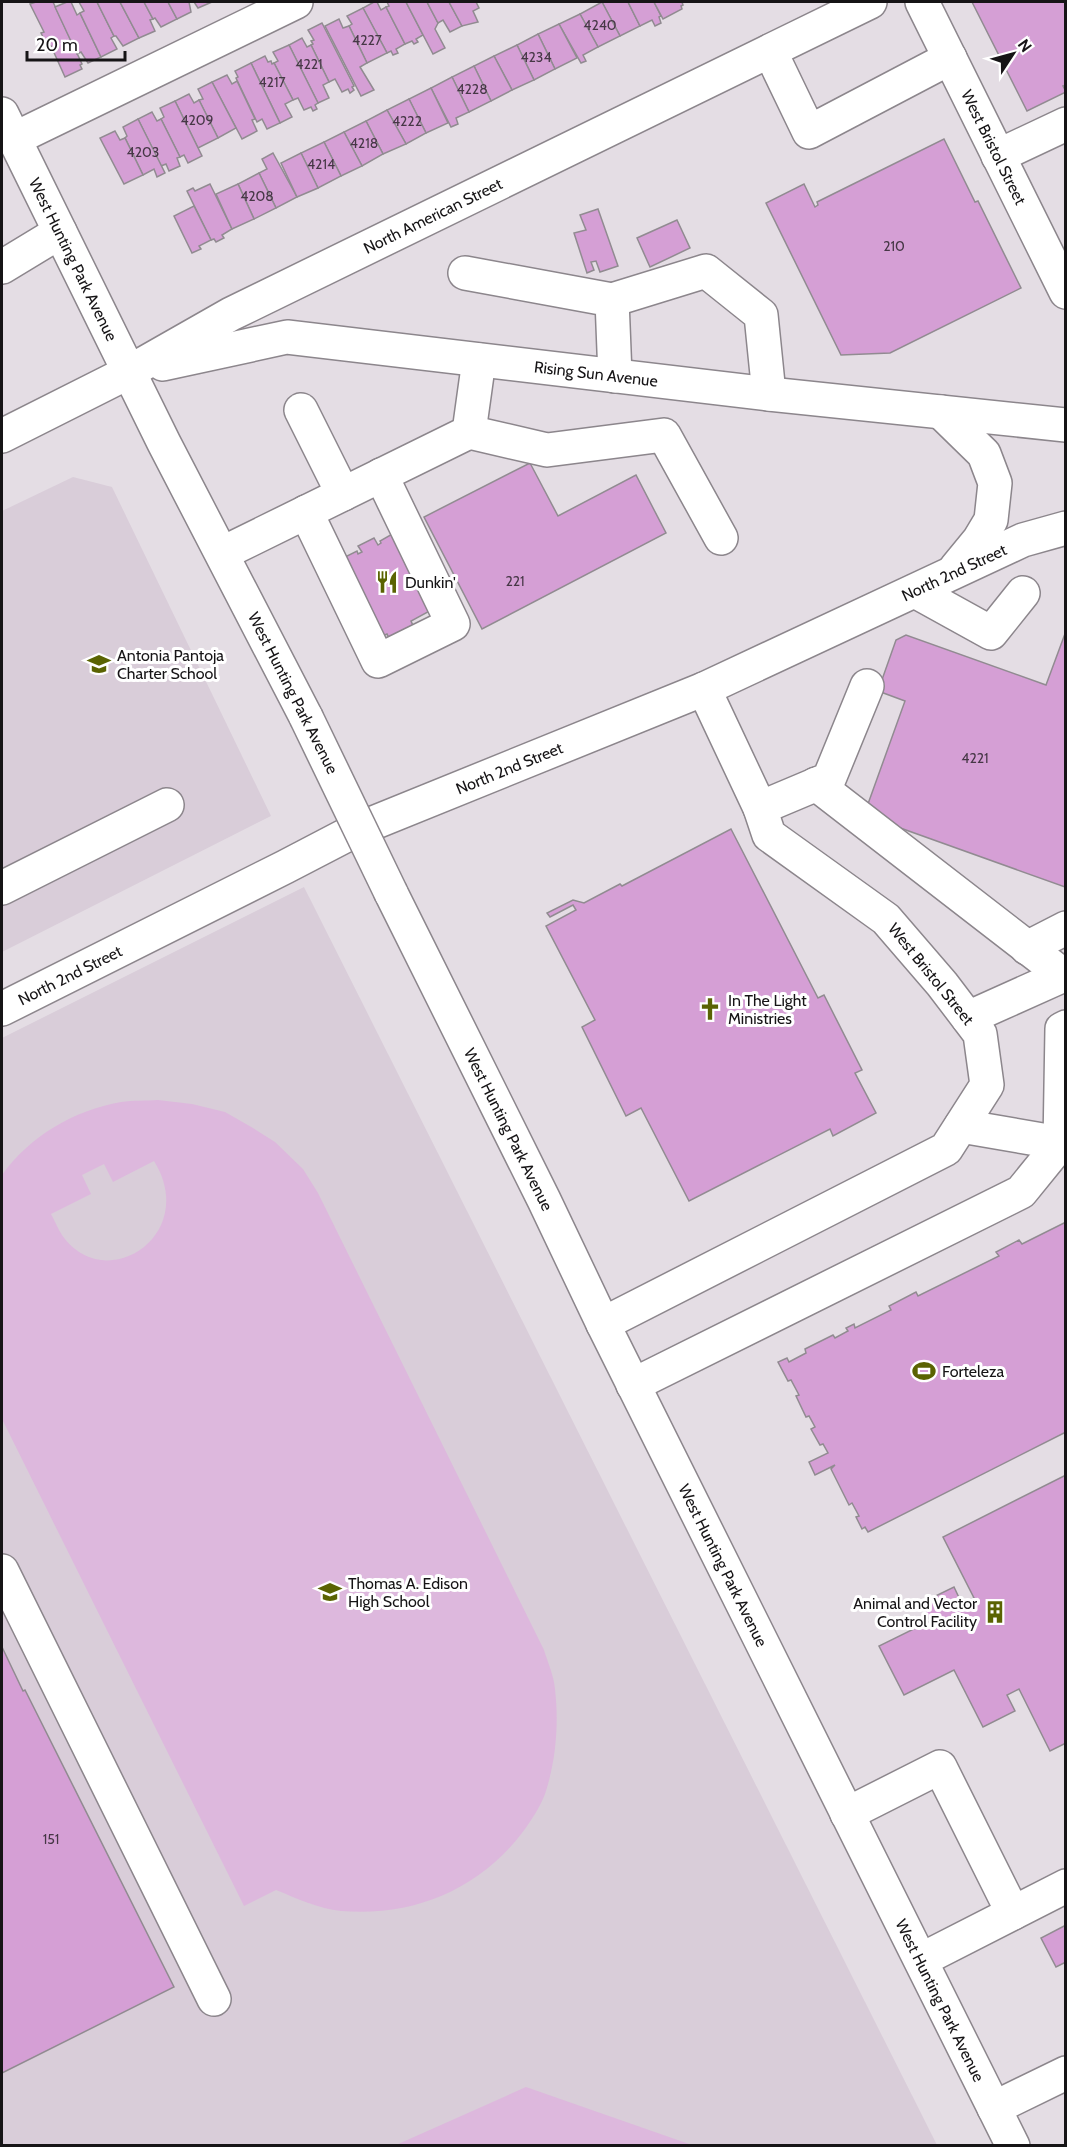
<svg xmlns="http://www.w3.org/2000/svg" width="1067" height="2147" viewBox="0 0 1067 2147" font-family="Cabin,sans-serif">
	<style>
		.built { fill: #d9cdd9 }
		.green { fill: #ddb8dd; fill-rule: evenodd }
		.building { fill: #d59fd5; stroke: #918b91; stroke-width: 1.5 }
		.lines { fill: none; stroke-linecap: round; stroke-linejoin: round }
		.minor-casing { stroke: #8c868c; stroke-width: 36 }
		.major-casing { stroke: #8c868c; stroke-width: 36 }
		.minor { stroke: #fff; stroke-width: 33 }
		.major { stroke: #fff; stroke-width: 33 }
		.major-bridge-casing { stroke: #8c868c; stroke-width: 36; stroke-linecap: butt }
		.major-bridge { stroke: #fff; stroke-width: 33 }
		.labels { text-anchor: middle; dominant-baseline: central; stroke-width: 6; stroke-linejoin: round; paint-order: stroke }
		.number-label { font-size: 14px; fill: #463746 }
		.street-label { font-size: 16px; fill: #161416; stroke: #fff }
		.poi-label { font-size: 16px; fill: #161416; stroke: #fff; text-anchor: start }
	</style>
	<rect width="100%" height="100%" fill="#e4dde4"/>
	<!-- built -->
	<g class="built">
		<polygon points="73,477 112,487 271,816 2,952 2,511"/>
		<polygon points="304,887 937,2145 2,2146 2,1038"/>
	</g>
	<!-- green -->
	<g class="green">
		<path d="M 158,1100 L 192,1104 L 225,1112 L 253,1128 L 275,1142 L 303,1169 L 318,1193 L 544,1650 C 548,1663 554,1676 555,1689 C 559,1724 556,1761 545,1794 C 540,1807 531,1821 522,1833 C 478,1890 413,1917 341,1911 C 319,1909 296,1898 276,1890 L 244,1906 L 2,1419 L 2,1175 C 29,1137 74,1110 121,1102 C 133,1100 146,1101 158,1100 ZM 154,1161 C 200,1235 105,1297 62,1235 C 58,1229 55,1221 51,1214 L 91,1194 L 82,1175 L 104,1164 L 113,1182 Z"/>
		<polygon points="526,2087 692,2145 396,2145"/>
	</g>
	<!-- building -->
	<g class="building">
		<polygon points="36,2 53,2 82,64 80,65 82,69 65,77 51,46 48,47 41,33 44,32 30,4"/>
		<polygon points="67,2 71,2 77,15 80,13 101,57 88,63 81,52 77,54 55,7"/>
		<polygon points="79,2 97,2 114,36 111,38 117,49 101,57 80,13 84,11"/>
		<polygon points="97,2 120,2 139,38 123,46 116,36 114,36"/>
		<polygon points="120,2 144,2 153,19 150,20 155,31 139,38"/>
		<polygon points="144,2 168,2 177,19 161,27 155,18 153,19"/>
		<polygon points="168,2 189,2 191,12 177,19"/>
		<polygon points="194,2 212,2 198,8"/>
		<polygon points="374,2 377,2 381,10 386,7 405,44 396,49 398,53 393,55 391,51 387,53 363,8"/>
		<polygon points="387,2 406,2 423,35 416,39 418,42 414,44 412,41 405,44 386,7 389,6"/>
		<polygon points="406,2 427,2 438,23 435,29 445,48 433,54"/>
		<polygon points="427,2 449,2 462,26 450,32 443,20 438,23"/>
		<polygon points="449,2 476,2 479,8 473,11 478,22 462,26"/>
		<polygon points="602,2 628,2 640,26 620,36"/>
		<polygon points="602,2 620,36 598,47 580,14"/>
		<polygon points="628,2 654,2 661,16 659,17 661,23 655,26 652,20 640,26"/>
		<polygon points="654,2 682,2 683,5 681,6 682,9 663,19"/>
		<polygon points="972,2 1066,2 1066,85 1063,86 1066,92 1027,111"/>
		<polygon points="363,8 387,53 367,63 349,26 352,24 347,16"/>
		<polygon points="580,14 598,47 583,55 586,61 581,63 559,24"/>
		<polygon points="339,19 343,28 349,26 367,63 360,67 374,90 361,96 325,26"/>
		<polygon points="322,23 354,86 352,87 354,90 350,93 348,89 342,92 335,79 329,82 311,45 313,44 311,41 314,40 308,30"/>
		<polygon points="559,24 577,58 555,69 538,34"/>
		<polygon points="538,34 555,69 534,80 517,45"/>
		<polygon points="302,38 307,47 311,45 329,82 323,85 329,98 318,103 289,45"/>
		<polygon points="289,45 318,103 315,105 317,109 313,111 311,107 304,110 298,98 293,100 274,63 278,61 273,52"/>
		<polygon points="517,45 534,80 512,90 494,56"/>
		<polygon points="265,56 268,62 271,61 272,64 274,63 293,100 285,104 292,117 280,123 251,63"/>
		<polygon points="494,56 512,90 491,101 474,66"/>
		<polygon points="251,63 280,123 267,129 262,119 257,122 236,78 238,77 235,71"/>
		<polygon points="474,66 491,101 469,112 452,77"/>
		<polygon points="227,75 232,84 237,81 255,119 252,120 257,131 242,139 212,82"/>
		<polygon points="452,77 469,112 456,118 458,124 451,127 431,88"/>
		<polygon points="212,82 236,128 218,138 199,100 203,99 198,89"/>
		<polygon points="431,88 448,123 426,133 409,99"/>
		<polygon points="189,94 194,103 199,100 218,138 198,148 175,101"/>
		<polygon points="409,99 426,133 406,144 387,110"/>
		<polygon points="175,101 202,156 188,163 184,155 180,157 161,119 164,117 160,108"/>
		<polygon points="387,110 406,144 383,154 366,121"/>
		<polygon points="152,112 157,121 161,119 180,157 177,158 180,166 169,171 166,164 161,166 138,119"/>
		<polygon points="138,119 165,173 157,177 154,169 143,175 125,138 127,136 123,127"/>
		<polygon points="366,121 383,154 362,166 344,132"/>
		<polygon points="115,131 120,140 125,138 143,175 124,184 100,138"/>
		<polygon points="344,132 362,166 341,176 324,142"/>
		<polygon points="944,139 975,202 978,201 1021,288 890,353 841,355 766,203 804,184 815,207 818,205 817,202"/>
		<polygon points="324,142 341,176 318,188 301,153"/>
		<polygon points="273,153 297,197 276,208 259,173 267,169 262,159"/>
		<polygon points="301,153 318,188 297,197 281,163"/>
		<polygon points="259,173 276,208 254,219 238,184"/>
		<polygon points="210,184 232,229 222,235 224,238 216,242 214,239 211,240 187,191 193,188 195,191"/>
		<polygon points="238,184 254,219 232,229 216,194"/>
		<polygon points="194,206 211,240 199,246 201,249 192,253 174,216"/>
		<polygon points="598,209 618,266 600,272 596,261 591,262 594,270 587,273 574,233 586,230 580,215"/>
		<polygon points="677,220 690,248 650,267 637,238"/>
		<polygon points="530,463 558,516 636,475 666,533 482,629 424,517"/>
		<polygon points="394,533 437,607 411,621 415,630 391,642 387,634 380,637 343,558 357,551 358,554 362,552 358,546 374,538 378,545 381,543 380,541"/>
		<polygon points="1066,631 1065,887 864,815 905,701 878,691 896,640 906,635 1046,685"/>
		<polygon points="731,829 818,998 824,995 862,1070 855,1073 876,1113 833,1136 830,1129 689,1201 641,1108 626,1116 582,1027 595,1020 546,926 576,910 573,905 550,917 547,913 573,900 584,903 620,884 622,886"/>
		<polygon points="1066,1222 1066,1432 868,1532 865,1527 862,1529 856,1517 859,1516 852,1503 849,1505 831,1469 835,1465 815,1475 809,1462 828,1453 823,1444 820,1445 811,1429 815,1427 809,1416 806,1417 796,1396 799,1395 791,1380 788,1381 778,1362 787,1358 789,1362 806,1353 805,1349 833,1335 835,1338 848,1331 846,1328 854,1324 855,1328 891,1310 889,1306 916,1292 918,1296 999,1256 996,1252 1019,1240 1022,1244"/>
		<polygon points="1066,1475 1066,1743 1050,1751 1019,1689 1007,1695 1015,1711 983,1727 954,1670 904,1695 879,1646 930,1621 921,1603 954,1587 962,1604 974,1598 943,1537"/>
		<polygon points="2,1647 23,1691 25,1690 174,1987 2,2073"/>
		<polygon points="1066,1925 1066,1962 1056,1967 1041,1938"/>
	</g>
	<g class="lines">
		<!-- minor casing -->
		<g class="minor-casing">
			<g id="minor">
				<path id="s1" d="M 922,2 L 1066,292"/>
				<polyline points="770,51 809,132 950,58"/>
				<polyline points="14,139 296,2"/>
				<polyline points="998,156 1066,124"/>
				<polyline points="2,267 60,232"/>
				<polyline points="465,273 612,300 615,376"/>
				<polyline points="612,300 706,271 761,315 769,394"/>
				<path id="s2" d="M 163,364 L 287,337 L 769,394 L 1066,425"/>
				<polyline points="301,410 343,494"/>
				<polyline points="941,412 984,454 995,483 991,520 979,540 956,568"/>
				<polyline points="469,432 547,450 664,435 721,538"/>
				<path id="s3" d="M 2,436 L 129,372 L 231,314 L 870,2"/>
				<polyline points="306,512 378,661 453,624 381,475"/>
				<polyline points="223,553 469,432 479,360"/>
				<polyline points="915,591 991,633 1023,593"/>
				<polyline points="816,784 1063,975"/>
				<polyline points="760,808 829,779 867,686"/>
				<polyline points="2,888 167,805"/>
				<polyline points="1027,948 1066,928"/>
				<path id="s4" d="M 2,1009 L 285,867 L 356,830 L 704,689 L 1023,540 L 1066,528"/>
				<polyline points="968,1018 1066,974"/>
				<polyline points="961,1126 1066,1144"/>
				<polyline points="603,1324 946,1149 987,1085 980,1034 942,984 886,919 769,835 760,808 704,689"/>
				<polyline points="633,1385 1021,1192 1060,1144 1062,1029 1066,1027"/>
				<polyline points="2,1571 214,1999"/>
				<polyline points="847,1814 940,1767 1013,1913"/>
				<polyline points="921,1960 1066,1886"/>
				<polyline points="994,2108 1066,2073"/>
			</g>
		</g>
		<!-- major casing -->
		<g class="major-casing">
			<g id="major">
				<path id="s5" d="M 2,114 L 164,443 L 306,717"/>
				<path id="s6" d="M 391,893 L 544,1200 L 603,1324 L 1013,2146"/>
			</g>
		</g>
		<!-- minor -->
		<use href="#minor" class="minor"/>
		<!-- major -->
		<use href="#major" class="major"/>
		<!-- major-bridge casing -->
		<g class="major-bridge-casing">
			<polyline id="major-bridge" points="306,717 391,893"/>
		</g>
		<!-- major-bridge -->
		<use href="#major-bridge" class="major-bridge"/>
	</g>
	<!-- icons -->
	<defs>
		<g id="restaurant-bare" transform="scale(1.8)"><path d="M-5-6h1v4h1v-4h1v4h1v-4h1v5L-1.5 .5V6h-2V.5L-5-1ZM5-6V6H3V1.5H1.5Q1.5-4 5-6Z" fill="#5a6302" stroke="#fff" stroke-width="2.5" paint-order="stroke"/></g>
		<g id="school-bare" transform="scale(1.8)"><path d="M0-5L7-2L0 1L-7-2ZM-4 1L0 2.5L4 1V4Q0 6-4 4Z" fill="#5a6302" stroke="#fff" stroke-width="2.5" paint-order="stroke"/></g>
		<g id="church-bare" transform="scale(1.8)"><path d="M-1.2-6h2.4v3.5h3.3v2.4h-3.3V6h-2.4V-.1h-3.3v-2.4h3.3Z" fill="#5a6302" stroke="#fff" stroke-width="2.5" paint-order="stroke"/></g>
		<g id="stadium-bare" transform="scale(1.8)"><path d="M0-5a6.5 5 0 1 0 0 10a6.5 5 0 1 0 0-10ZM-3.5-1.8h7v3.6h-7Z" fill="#5a6302" stroke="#fff" stroke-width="2.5" paint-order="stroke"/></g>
		<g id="building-bare" transform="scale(1.8)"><path d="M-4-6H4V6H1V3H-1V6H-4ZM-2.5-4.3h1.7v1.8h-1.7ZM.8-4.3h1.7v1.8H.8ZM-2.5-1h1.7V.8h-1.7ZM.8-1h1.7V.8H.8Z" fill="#5a6302" stroke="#fff" stroke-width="2.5" paint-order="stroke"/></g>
	</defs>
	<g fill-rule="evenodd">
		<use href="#restaurant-bare" x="387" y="582"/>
		<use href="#school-bare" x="99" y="664"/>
		<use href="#church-bare" x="710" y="1009"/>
		<use href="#stadium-bare" x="924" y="1371"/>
		<use href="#school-bare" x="330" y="1592"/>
		<use href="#building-bare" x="995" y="1612"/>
	</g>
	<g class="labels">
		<!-- number labels -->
		<g class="number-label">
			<text x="600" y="25">4240</text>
			<text x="367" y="40">4227</text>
			<text x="536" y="57">4234</text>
			<text x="309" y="64">4221</text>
			<text x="272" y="82">4217</text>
			<text x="472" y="89">4228</text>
			<text x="197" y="120">4209</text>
			<text x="407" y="121">4222</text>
			<text x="364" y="143">4218</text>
			<text x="143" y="152">4203</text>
			<text x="321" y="164">4214</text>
			<text x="257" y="196">4208</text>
			<text x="894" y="246">210</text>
			<text x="515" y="581">221</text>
			<text x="975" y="758">4221</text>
			<text x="51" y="1839">151</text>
		</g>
		<!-- street labels -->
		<g class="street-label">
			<text stroke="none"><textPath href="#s1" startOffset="162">West Bristol Street</textPath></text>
			<text stroke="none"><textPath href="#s3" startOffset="484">North American Street</textPath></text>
			<text stroke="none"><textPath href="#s5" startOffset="162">West Hunting Park Avenue</textPath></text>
			<text stroke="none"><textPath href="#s2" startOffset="438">Rising Sun Avenue</textPath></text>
			<text stroke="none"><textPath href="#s4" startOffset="1048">North 2nd Street</textPath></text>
			<text transform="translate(293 693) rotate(63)">West Hunting Park Avenue</text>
			<text stroke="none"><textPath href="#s4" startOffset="562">North 2nd Street</textPath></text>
			<text transform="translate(931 974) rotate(51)">West Bristol Street</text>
			<text stroke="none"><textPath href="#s4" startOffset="76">North 2nd Street</textPath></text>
			<text stroke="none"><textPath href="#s6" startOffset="264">West Hunting Park Avenue</textPath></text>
			<text stroke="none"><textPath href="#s6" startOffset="750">West Hunting Park Avenue</textPath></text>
			<text stroke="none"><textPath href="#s6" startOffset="1236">West Hunting Park Avenue</textPath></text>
		</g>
		<!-- poi labels -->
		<g class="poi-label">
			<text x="405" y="582">Dunkin'</text>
			<text x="117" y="655">Antonia Pantoja<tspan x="117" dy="18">Charter School</tspan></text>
			<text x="728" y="1000">In The Light<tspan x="728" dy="18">Ministries</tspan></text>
			<text x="942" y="1371">Forteleza</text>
			<text x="348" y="1583">Thomas A. Edison<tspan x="348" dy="18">High School</tspan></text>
			<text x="977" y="1603" text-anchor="end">Animal and Vector<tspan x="977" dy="18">Control Facility</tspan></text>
		</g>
	</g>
	<!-- border -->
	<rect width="1067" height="2147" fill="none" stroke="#161416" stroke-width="6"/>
	<!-- north arrow -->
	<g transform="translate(1013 54) rotate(54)" stroke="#ffffff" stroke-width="4.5" paint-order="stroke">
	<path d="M0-4.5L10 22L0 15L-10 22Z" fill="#161416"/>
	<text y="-9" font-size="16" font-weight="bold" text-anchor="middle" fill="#161416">N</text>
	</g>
	<!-- scale -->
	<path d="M27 51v9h98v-9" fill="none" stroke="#161416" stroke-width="3"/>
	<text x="36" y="51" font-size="18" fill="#161416" stroke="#ffffff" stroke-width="4.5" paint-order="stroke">20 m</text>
</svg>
